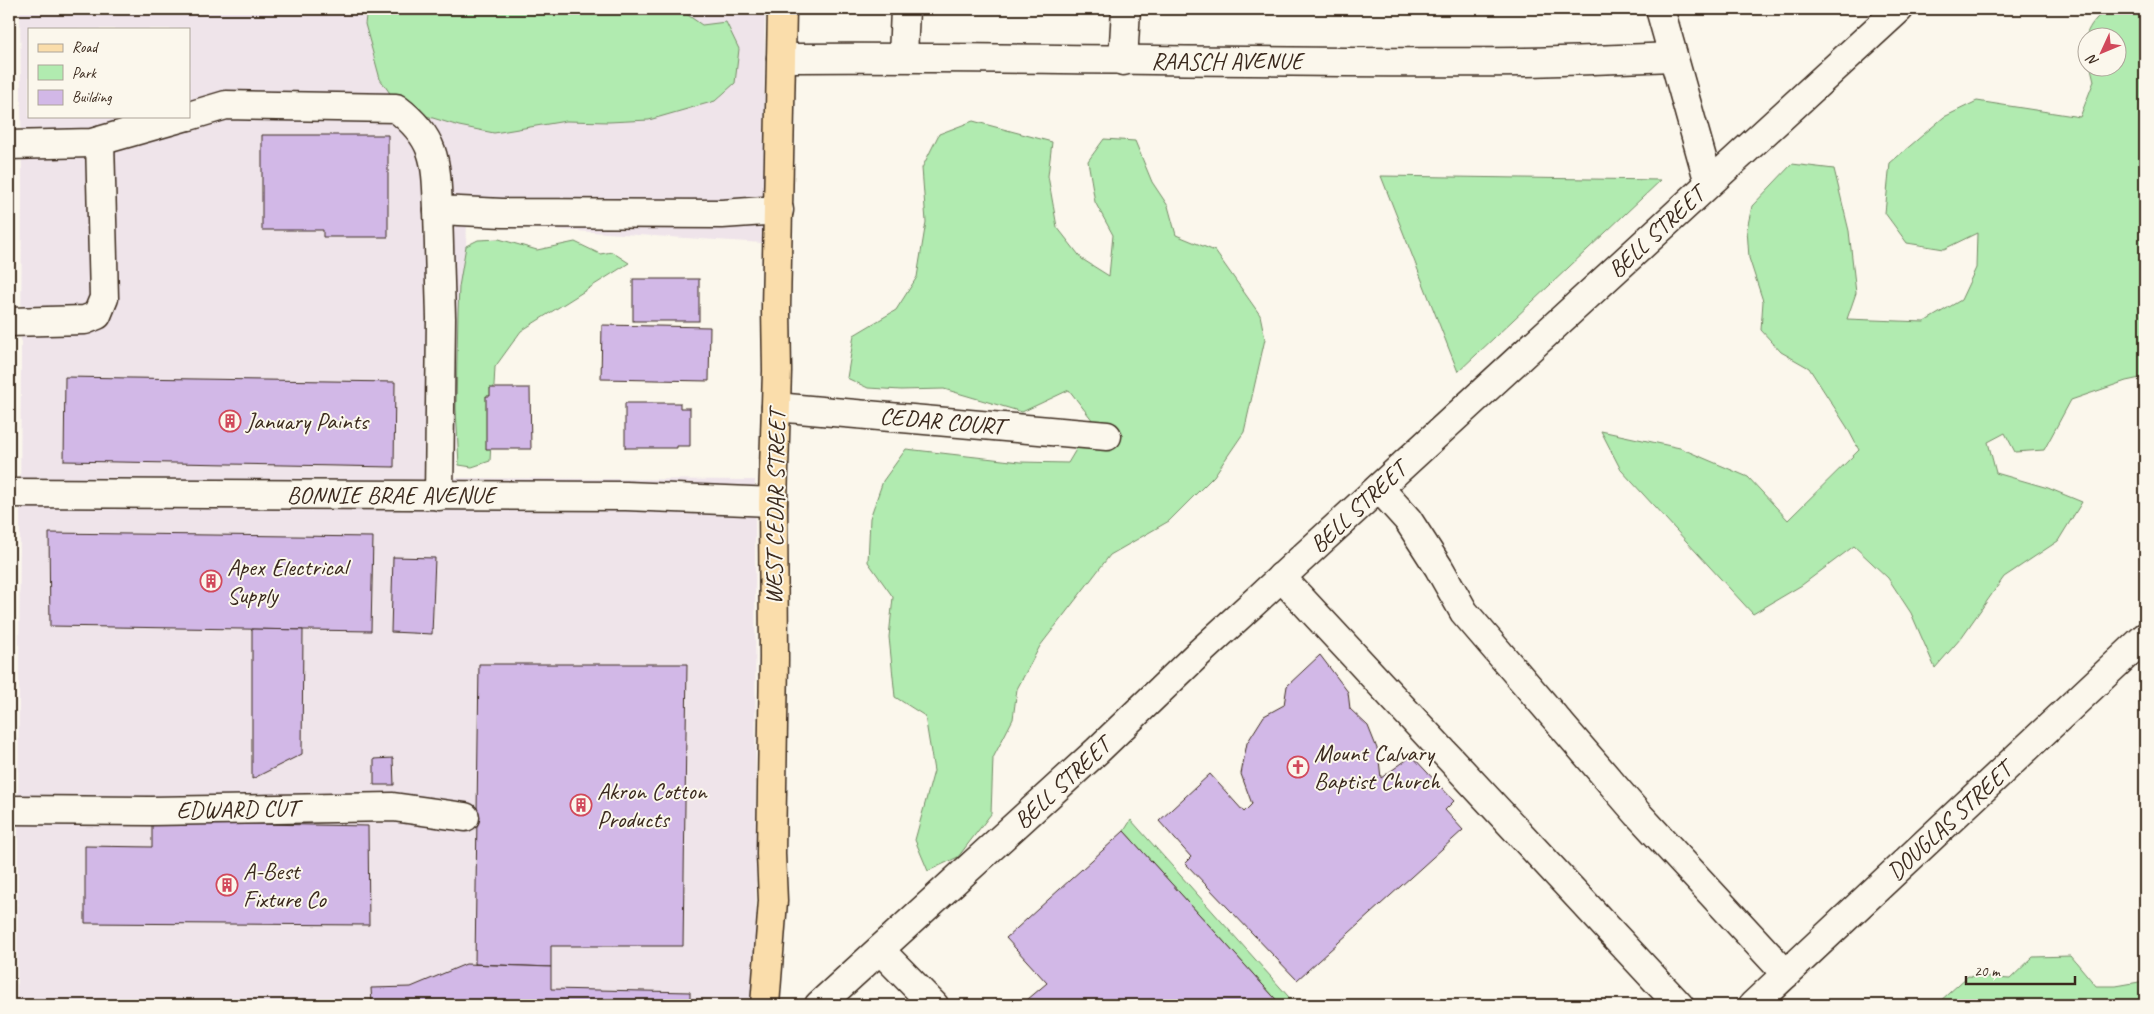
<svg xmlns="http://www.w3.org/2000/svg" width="2154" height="1014" viewBox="0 0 2154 1014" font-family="Caveat,sans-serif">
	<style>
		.built { fill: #efe4ea; fill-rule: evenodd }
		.green { fill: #b1ebb0; stroke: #768a67 }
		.building { fill: #d2b8e7; stroke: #3b2a1e }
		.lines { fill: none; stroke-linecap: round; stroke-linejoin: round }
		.minor-casing { stroke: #3b2a1e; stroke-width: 31 }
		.major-casing { stroke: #3b2a1e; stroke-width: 31 }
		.minor { stroke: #fbf7ec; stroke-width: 28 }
		.major { stroke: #faddab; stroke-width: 28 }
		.labels { text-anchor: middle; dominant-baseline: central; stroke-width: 4; stroke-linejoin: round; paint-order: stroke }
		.street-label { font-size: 24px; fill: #3b2a1e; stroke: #fbf7ec }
		.poi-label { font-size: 24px; fill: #3b2a1e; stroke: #fbf7ec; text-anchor: start }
	</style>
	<rect width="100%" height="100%" fill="#fbf7ec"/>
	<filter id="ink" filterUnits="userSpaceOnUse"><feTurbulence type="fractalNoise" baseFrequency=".02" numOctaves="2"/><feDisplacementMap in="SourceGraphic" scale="10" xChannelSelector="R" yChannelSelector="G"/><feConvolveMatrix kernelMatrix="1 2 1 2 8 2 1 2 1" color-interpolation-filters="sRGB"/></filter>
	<g filter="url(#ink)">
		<!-- built -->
		<path class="built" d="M 20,9 L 765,9 L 763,243 L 467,224 L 455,478 L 755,480 L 756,912 L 753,1005 L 17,1005 L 22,188 ZM 29,29 L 189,29 L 189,116 L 29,116 Z"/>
		<!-- green -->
		<g class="green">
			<polygon points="367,9 683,9 682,11 702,25 726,22 739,49 735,83 715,101 649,120 609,122 566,121 494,133 459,126 423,115 394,99 380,79 365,24"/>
			<path d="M 2107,9 L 2132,9 L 2145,16 L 2145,377 L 2126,381 L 2071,400 L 2044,450 L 2015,452 L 2005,433 L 1988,442 L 1996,473 L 2048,488 L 2082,502 L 2058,541 L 2004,577 L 1961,638 L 1935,668 L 1911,613 L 1888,578 L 1854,546 L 1802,585 L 1753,614 L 1621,470 L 1601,431 L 1680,448 L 1748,477 L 1788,520 L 1859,450 L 1847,427 L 1809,368 L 1781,352 L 1761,330 L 1763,301 L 1749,258 L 1747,229 L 1752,206 L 1792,164 L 1834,169 L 1849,231 L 1856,293 L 1847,319 L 1924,322 L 1961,300 L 1976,268 L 1977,233 L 1944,249 L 1907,243 L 1885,213 L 1890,163 L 1944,117 L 1977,101 L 2080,117 L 2094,81 L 2091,68 L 2116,68 L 2116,38 L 2086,38 L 2086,52 C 2082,33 2093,20 2107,9 Z"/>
			<polygon points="973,121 1052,142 1048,176 1057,227 1082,259 1109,276 1113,235 1095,202 1088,161 1104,139 1135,141 1152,182 1168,206 1176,235 1215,251 1260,315 1265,339 1244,432 1214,476 1169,521 1110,555 1040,646 1017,689 1013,719 993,758 991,814 958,857 928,871 915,840 934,771 925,716 895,697 889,637 893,597 868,562 870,518 883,481 906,449 1020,462 1068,463 1093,421 1069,390 1022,412 944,389 901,390 868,388 847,378 854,335 896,310 917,277 926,222 922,168 939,134"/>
			<polygon points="1381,176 1661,180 1458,372"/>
			<polygon points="499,239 537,250 575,242 600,254 612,252 629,263 521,331 495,367 490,461 472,467 459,465 456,408 458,311 459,287 466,246 478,240"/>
			<polygon points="1131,820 1296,1005 1281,1005 1124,831"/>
			<polygon points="2071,956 2096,986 2116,986 2145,981 2145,1005 1938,1005 1939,1002 1968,976 2010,979 2033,957"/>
		</g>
		<!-- building -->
		<g class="building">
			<polygon points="262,135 388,135 388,237 323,237 323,230 262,230"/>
			<rect x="633" y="279" width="66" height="42"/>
			<polygon points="602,325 710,327 709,381 601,379"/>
			<polygon points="65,377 395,382 394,467 64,461"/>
			<polygon points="490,388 530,388 531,449 486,449 486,396 490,396"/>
			<polygon points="625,403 680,403 680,408 690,408 690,446 677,446 677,448 625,448"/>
			<polygon points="49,533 373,537 371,631 50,626"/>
			<polygon points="393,557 435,558 432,634 391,632"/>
			<polygon points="252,629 303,630 302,754 252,779"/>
			<polygon points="1320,655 1348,692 1350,709 1368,726 1378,751 1381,778 1412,756 1454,801 1445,810 1463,830 1297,980 1185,863 1191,857 1159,821 1210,774 1244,812 1252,804 1241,774 1247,743 1264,716 1284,705 1287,686"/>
			<polygon points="479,664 687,664 683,946 551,946 551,967 475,964"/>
			<polygon points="393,758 394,785 374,785 374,759"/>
			<polygon points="152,822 368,826 369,925 85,923 85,846 152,847"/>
			<polygon points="1124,831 1281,1005 1021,1005 1047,983 1006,938"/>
			<polygon points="466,964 551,967 551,989 690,992 690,1005 372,1005 371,988 411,987"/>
		</g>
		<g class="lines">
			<!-- minor casing -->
			<g class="minor-casing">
				<g id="minor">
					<polyline points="1660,9 1709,183"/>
					<polyline points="903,57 905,9"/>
					<path d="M 781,58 C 1029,56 1277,64 1525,62 C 1574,61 1623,59 1672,57"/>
					<polyline points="1123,61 1126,9"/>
					<path d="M 189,116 L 226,105 L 396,108 C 437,139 436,162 438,210 L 503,213 L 722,214 L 779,210"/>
					<polyline points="9,145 92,143 187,116"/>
					<polyline points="438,210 441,318 439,496"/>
					<polyline points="9,322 85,320 97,315 104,298 100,141"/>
					<polyline points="776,407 1107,436"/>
					<polyline points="1379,488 1408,520 1439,568 1464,612 1638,814 1786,974"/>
					<polyline points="9,493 626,496 773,502"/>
					<polyline points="1281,577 1679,1005"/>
					<polyline points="9,810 150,811 393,807 465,817"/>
					<polyline points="880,950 934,1005"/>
					<polyline points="819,1005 1097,751 1198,654 1899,9"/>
					<polyline points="1753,1005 2145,637"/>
				</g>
			</g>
			<!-- major casing -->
			<g class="major-casing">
				<polyline id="major" points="765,1005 773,901 771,854 774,658 773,502 777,371 776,309 782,9"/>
			</g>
			<!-- minor -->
			<use href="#minor" class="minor"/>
			<!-- major -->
			<use href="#major" class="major"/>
		</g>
	</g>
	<!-- icons -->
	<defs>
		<g id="building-ring" transform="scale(1.125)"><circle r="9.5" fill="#fbf7ec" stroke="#d1495b" stroke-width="1.5"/><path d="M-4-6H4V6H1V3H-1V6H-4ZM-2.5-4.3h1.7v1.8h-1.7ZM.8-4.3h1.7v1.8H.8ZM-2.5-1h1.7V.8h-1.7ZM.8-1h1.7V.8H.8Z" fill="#d1495b"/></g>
		<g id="church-ring" transform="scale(1.125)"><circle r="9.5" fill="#fbf7ec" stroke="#d1495b" stroke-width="1.5"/><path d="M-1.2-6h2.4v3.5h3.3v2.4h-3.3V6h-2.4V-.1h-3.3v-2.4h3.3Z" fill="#d1495b"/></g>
	</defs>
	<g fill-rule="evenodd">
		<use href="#building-ring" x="230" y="421"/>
		<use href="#building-ring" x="211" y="581"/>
		<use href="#church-ring" x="1298" y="767"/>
		<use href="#building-ring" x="581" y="805"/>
		<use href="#building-ring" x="227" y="885"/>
	</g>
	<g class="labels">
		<!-- street labels -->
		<g class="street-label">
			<text x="1227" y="61">RAASCH AVENUE</text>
			<text transform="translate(1656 232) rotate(-43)">BELL STREET</text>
			<text transform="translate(942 421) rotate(5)">CEDAR COURT</text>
			<text x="391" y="495">BONNIE BRAE AVENUE</text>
			<text transform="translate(775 507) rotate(-89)">WEST CEDAR STREET</text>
			<text transform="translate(1358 507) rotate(-43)">BELL STREET</text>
			<text transform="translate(1062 783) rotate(-43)">BELL STREET</text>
			<text transform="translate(237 809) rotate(-1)">EDWARD CUT</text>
			<text transform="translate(1949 821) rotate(-43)">DOUGLAS STREET</text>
		</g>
		<!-- poi labels -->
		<g class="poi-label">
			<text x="246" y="421">January Paints</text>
			<text x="227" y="567">Apex Electrical<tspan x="227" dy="28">Supply</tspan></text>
			<text x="1314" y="753">Mount Calvary<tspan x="1314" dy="28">Baptist Church</tspan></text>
			<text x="597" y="791">Akron Cotton<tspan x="597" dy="28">Products</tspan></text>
			<text x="243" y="871">A-Best<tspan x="243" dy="28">Fixture Co</tspan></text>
		</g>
	</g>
	<!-- margin -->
	<rect width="2154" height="1014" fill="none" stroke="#fbf7ec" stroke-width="30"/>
	<rect x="15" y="15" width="2124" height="984" fill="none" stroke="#3b2a1e" stroke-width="2" filter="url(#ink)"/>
	<!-- legend -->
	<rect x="28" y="28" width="162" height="90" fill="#fbf7ec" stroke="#aea59a"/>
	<rect x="38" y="44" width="25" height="8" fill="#faddab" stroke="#aea59a"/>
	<text x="72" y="52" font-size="15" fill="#3b2a1e">Road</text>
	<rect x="38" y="65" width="25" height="15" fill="#b1ebb0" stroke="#aea59a"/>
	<text x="72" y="78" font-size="15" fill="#3b2a1e">Park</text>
	<rect x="38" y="90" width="25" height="15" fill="#d2b8e7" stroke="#aea59a"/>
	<text x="72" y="102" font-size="15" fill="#3b2a1e">Building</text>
	<!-- north arrow -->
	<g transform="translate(2102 52) rotate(226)"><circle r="24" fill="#fbf7ec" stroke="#aea59a"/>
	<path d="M0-4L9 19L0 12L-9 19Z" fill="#d1495b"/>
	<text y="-8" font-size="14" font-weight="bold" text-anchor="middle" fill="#3b2a1e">N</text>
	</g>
	<!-- scale -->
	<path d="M1966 976v8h109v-8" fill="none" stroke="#3b2a1e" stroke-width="2.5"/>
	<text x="1974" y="976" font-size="15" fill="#3b2a1e" stroke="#fbf7ec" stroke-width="4" paint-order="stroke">20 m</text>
</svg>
